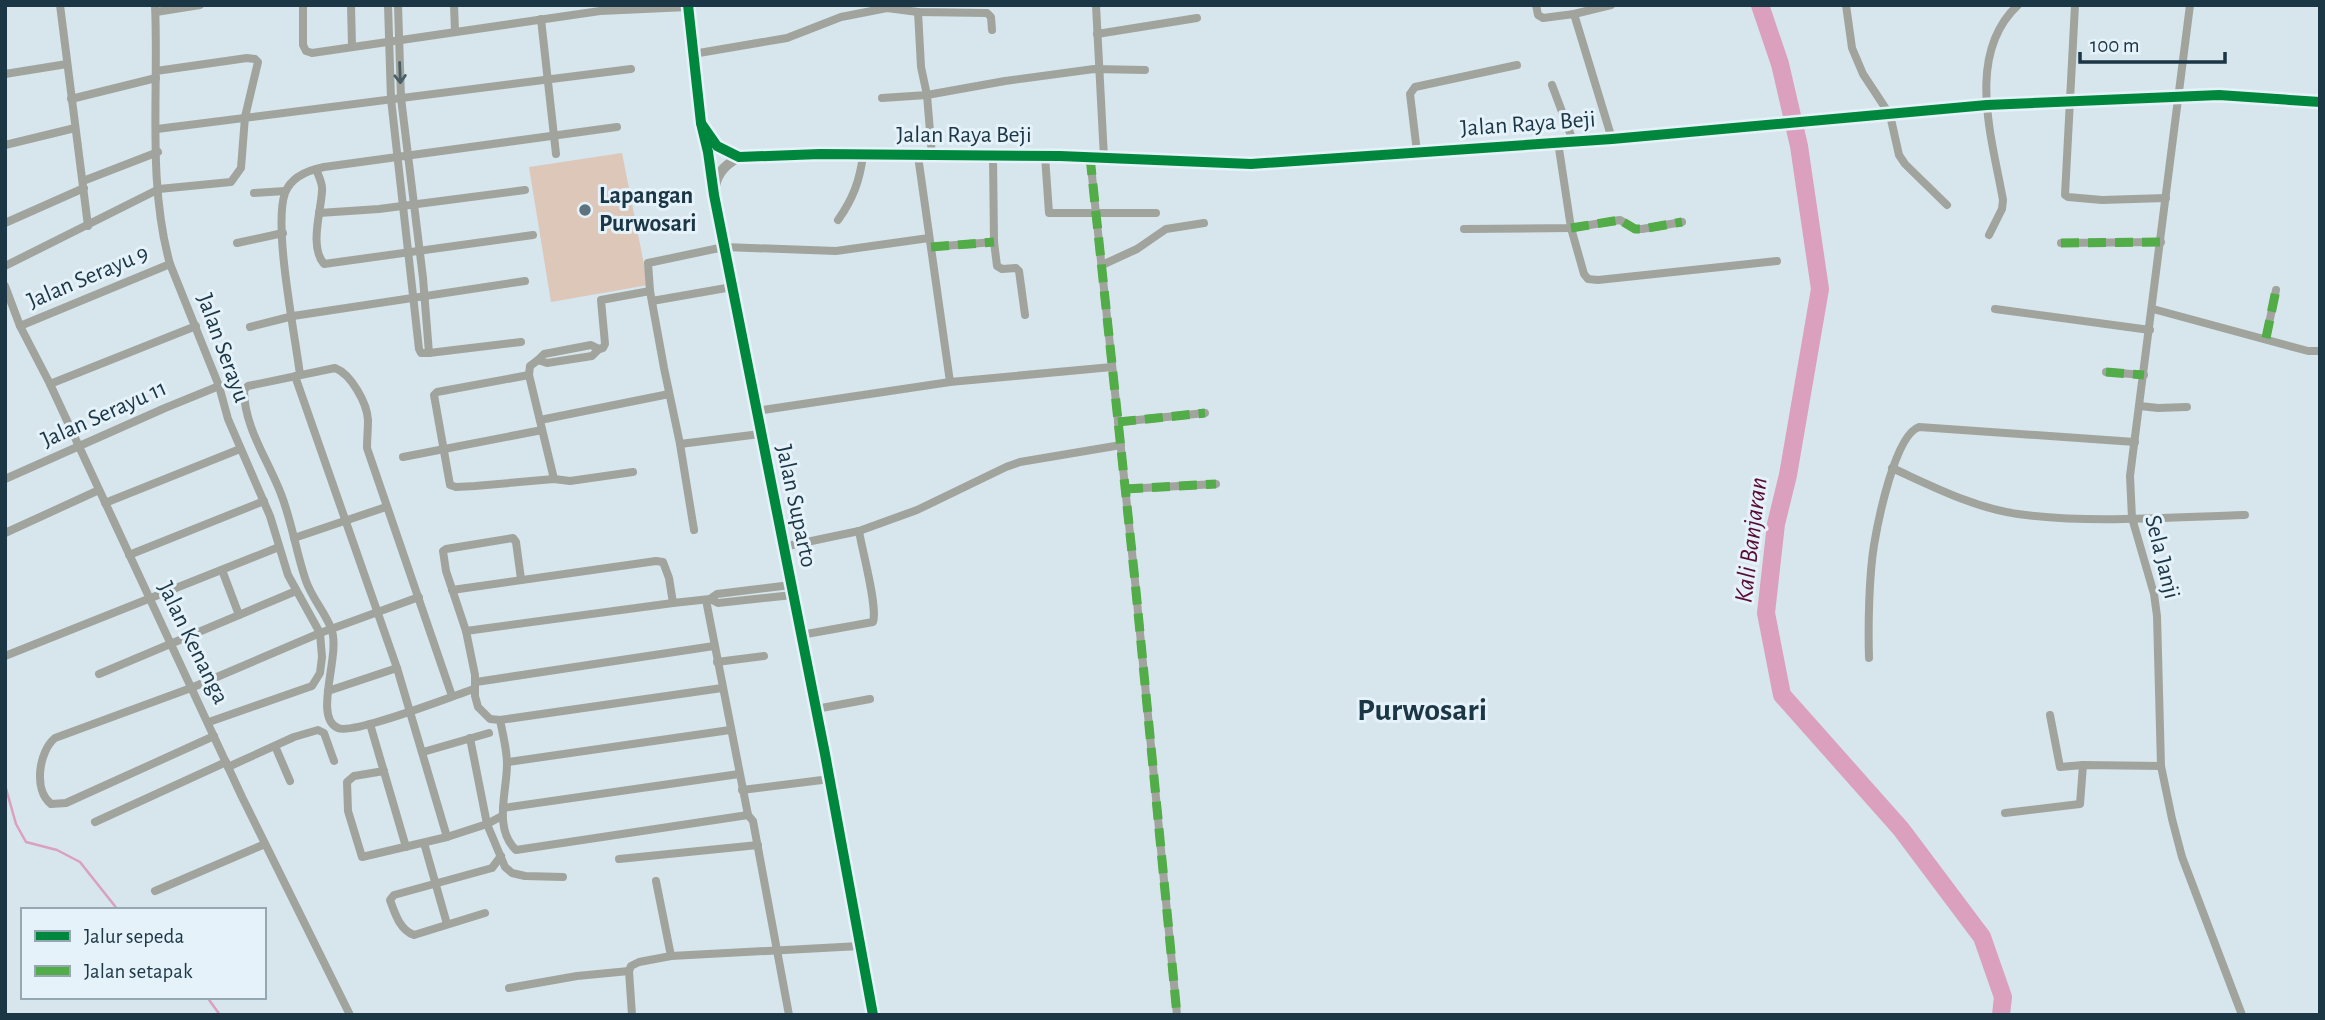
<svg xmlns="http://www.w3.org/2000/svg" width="2325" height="1020" viewBox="0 0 2325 1020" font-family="'Alegreya Sans',sans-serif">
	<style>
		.green { fill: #dcc7b9 }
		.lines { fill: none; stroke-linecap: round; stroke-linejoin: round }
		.stream { stroke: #daa0bd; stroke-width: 2.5 }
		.river { stroke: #daa0bd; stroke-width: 18 }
		.minor { stroke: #a0a49d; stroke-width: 8 }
		.tertiary { stroke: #a0a49d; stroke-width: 10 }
		.quiet { stroke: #52ac47; stroke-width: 9; stroke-dasharray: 18 9; stroke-linecap: butt }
		.cycleway-casing { stroke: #e6f2fa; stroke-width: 15 }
		.cycleway { stroke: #00873e; stroke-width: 10 }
		.oneway { stroke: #4a5c64 }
		.poi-dot { fill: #5d7380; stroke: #e6f2fa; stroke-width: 2.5 }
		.labels { text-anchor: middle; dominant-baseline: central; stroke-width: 6; stroke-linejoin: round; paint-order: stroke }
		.street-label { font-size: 24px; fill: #1b3645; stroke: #e6f2fa }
		.poi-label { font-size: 24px; font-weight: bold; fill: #1b3645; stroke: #e6f2fa; text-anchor: start }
		.water-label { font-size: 26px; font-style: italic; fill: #5a0a36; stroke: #e6f2fa }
		.district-label { font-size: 32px; font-weight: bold; fill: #1b3645; stroke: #e6f2fa }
	</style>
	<rect width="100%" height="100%" fill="#d7e5ed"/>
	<!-- green -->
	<polygon class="green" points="622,153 648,285 551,302 529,167"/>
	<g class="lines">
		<!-- stream -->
		<g class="stream">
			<polyline points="5,785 16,824 26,842 57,850 80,862 118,910"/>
			<polyline points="207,997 220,1015"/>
		</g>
		<!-- river -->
		<polyline class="river" points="1760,5 1780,64 1799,146 1820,289 1788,475 1776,524 1766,613 1782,695 1901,829 1982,937 2003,997 2001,1015"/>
		<!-- minor -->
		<g class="minor">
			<polyline points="60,5 88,226"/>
			<path d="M 155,5 C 159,90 147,182 170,264 L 219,386 L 228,419 L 270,516 L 288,575 L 320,633 L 322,657 L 320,673 L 312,686 L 209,722"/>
			<polyline points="303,5 303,45 306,51 312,53 600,11 688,7"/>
			<polyline points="351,5 352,46"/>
			<polyline points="388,5 391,99 419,349 421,353 429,353 423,278 401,98 398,5"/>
			<polyline points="454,5 455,31"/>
			<polyline points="1096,5 1104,158"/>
			<polyline points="1536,5 1538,15 1543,18 1574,14"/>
			<polyline points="1611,5 1574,14 1612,139"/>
			<polyline points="1846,5 1852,48 1863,74 1890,115 1899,155 1905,164 1947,205"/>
			<polyline points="2075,5 2065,195 2068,197 2102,200 2166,198"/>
			<polyline points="2190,5 2130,476 2132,518 2154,594 2157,616 2161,766 2172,819 2182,857 2242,1015"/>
			<polyline points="156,12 200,5"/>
			<polyline points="541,19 556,154"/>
			<polyline points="1097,34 1197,18"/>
			<polyline points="693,54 787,38 841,17 887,8 918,12 987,13 991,17 992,30"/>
			<polyline points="5,74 67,64"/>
			<polyline points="1552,85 1573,141"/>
			<polyline points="882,98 927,95 921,67 918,12"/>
			<polyline points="71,99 156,78"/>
			<polyline points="157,129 631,69"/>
			<polyline points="1558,142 1571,228 1584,274 1588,279 1598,280 1777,261"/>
			<polyline points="5,145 75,128"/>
			<polyline points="1417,152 1410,94 1415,87 1517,65"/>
			<polyline points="918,156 950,382"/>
			<polyline points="932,156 927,95 1005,81 1094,69 1145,70"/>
			<polyline points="1045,156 1049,213 1156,213"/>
			<polyline points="993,157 994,242 997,266 1002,269 1016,268 1019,271 1025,315"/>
			<polyline points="1090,157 1135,581 1177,1015"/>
			<path d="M 316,169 C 318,175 323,183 322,191 C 321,212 309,246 324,264 L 533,235"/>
			<polyline points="83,181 158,152"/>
			<polyline points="254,193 285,191"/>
			<polyline points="319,213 379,209 525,190"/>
			<path d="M 838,220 C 853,199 860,180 863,155"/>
			<polyline points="5,223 84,188"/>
			<polyline points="1464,229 1571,228 1620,220 1635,229 1642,229 1682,222"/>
			<path d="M 1989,235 L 2002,209 L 2003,200 C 1992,138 1965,54 2018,5"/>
			<polyline points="237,243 283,233"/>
			<polyline points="2061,243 2161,242"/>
			<polyline points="931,247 994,242"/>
			<polyline points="1102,265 1137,249 1166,229 1204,223"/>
			<polyline points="5,266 159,189 231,182 241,168 245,117 258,62 255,59 247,58 156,71"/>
			<polyline points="5,286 20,326 50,384 242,797 350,1015"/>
			<polyline points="652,301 732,287"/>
			<polyline points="1995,309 2150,330"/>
			<polyline points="2153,309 2308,351 2320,351"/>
			<polyline points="20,326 170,264"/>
			<polyline points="250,327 293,316 525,281"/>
			<polyline points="2266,338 2276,290"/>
			<polygon points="591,345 599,349 592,356 547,363 538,360 544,354"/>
			<polyline points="599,349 603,348 605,344 601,300 650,291"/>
			<polyline points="429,353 521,342"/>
			<polyline points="538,360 530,366 529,375 554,479"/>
			<polyline points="2106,372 2144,375"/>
			<path d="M 300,375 C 295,334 273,227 285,193 C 291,177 309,170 324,167 L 617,127"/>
			<polyline points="529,375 437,392 434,395 450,485 456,487 475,486 554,479 570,481 633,472"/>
			<polyline points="295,376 397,668 447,837"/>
			<polyline points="50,384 196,326"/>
			<polyline points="2140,406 2158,408 2187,407"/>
			<polyline points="756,411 950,382 1112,367"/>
			<polyline points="540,420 669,394"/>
			<polyline points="1118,422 1205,413"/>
			<polyline points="760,434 680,444 664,368 650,291 648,263 724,247 836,251 929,238"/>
			<polyline points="680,444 694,530"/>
			<polyline points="403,457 542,430"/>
			<path d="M 1892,468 C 1932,486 1974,508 2018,514 C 2091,524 2172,517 2245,515"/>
			<polyline points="5,479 165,408 219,386"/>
			<polyline points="1125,489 1216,484"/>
			<polyline points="105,503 240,449"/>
			<polyline points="5,533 99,490"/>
			<polyline points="294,538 386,507"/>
			<polyline points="783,547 859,531 917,510 1006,467 1020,462 1121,445"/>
			<polyline points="129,555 264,501"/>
			<polyline points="222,570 239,615"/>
			<path d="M 521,579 L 516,542 L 513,538 L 446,549 L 443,551 L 446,571 L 466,631 L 475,675 L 475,696 L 478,707 L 490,719 L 500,720 C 503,735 507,750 507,764 C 507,792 493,828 516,850 L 748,815 L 706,600"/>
			<polyline points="452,590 656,561 663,562 669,578 673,603"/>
			<polyline points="710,599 717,594 791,585"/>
			<polyline points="466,631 673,603 710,599 718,603 793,595"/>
			<path d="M 801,635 L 873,622 C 878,607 862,550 859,531"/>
			<polyline points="5,656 279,547"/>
			<path d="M 1869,658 C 1868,625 1869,576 1874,545 C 1878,521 1895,435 1919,427 L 2135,442"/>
			<polyline points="717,662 764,656"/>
			<polyline points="99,674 296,591"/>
			<polyline points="476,682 714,646"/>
			<polyline points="328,691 397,668"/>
			<path d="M 452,696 L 367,448 C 367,439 368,429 368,420 C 367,403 351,374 335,368 L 248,386 L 244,390 C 244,427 268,460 281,494 C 292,522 296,552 306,581 C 312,598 324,611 331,628 C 342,654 312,717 338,728 C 354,735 452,696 474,689"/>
			<polyline points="816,709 870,699"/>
			<polyline points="2050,715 2060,767 2083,765 2161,766"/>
			<polyline points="500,720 722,688"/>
			<polyline points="370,724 406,847"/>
			<path d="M 214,736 L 66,803 L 51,804 C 33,790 39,751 55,738 L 191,688 L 320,633 L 419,597"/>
			<polyline points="470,738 487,824 505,867 512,873 525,876 563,877"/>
			<polyline points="275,746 290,781"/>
			<polyline points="423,752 489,733"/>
			<polyline points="508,762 730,730"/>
			<polyline points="228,767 294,737 318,730 324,733 334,761"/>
			<polyline points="384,771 354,776 347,782 348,811 362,857 447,837 487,824 502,816"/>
			<polyline points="742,790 830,779"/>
			<polyline points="503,808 739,774"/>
			<polyline points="2005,813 2080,804 2083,765"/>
			<polyline points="748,815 753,821 789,1015"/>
			<polyline points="95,822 226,762"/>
			<polyline points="424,843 447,924"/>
			<polyline points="619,859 758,845"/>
			<polyline points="656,881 671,956"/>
			<polyline points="155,891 265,844"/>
			<path d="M 485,913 L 414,935 C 400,930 395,914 390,900 L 394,895 L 492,868 L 501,856"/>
			<polyline points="509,988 577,976 629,971"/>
			<polyline points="632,1015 629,971 631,966 639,962 671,956 860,946"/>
		</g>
		<!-- tertiary -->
		<g class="tertiary">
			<polyline points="688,5 701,123 708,152 714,195 825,754 873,1015"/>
			<polyline points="701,123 717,146 739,157 820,154 1060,156 1251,164 1612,139 1987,105 2219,95 2320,102"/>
			<path d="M 715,186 C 718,171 727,164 739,157"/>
		</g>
		<!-- quiet -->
		<g class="quiet">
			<polyline points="1090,157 1135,581 1177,1015"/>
			<polyline points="1571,228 1620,220 1635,229 1642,229 1682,222"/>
			<polyline points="2061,243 2161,242"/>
			<polyline points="931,247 994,242"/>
			<polyline points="2266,338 2276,290"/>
			<polyline points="2106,372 2144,375"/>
			<polyline points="1118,422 1205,413"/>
			<polyline points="1125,489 1216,484"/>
		</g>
		<!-- cycleway casing -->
		<g class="cycleway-casing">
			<g id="cycleway">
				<polyline points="688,5 701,123 708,152 714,195 825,754 873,1015"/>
				<polyline points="701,123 717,146 739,157 820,154 1060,156 1251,164 1612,139 1987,105 2219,95 2320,102"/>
			</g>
		</g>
		<!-- cycleway -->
		<use href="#cycleway" class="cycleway"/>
	</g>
	<!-- one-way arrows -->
	<defs><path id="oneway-shaft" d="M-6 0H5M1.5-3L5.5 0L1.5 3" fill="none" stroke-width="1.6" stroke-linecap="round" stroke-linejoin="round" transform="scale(1.75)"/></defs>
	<use class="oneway" href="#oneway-shaft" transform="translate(400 73) rotate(88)"/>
	<!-- markers -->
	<circle class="poi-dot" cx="585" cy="210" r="7"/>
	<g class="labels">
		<!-- street labels -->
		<g class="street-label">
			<text transform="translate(1528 124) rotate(-4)">Jalan Raya Beji</text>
			<text x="964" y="135">Jalan Raya Beji</text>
			<text transform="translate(88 277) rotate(-23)">Jalan Serayu 9</text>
			<text transform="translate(223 348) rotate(70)">Jalan Serayu</text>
			<text transform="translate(104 414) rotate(-24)">Jalan Serayu 11</text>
			<text transform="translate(796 506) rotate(78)">Jalan Suparto</text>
			<text transform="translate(2162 557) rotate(76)">Sela Janji</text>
			<text transform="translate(193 643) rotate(64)">Jalan Kenanga</text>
		</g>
		<!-- poi labels -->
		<g class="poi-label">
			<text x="599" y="196">Lapangan<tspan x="599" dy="28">Purwosari</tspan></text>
		</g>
		<!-- water labels -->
		<g class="water-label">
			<text transform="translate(1751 540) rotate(-83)">Kali Banjaran</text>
		</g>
		<!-- district labels -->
		<g class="district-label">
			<text x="1422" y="710">Purwosari</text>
		</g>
	</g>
	<!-- border -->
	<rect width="2325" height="1020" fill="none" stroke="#1b3645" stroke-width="14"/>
	<!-- legend -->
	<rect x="21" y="908" width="245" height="91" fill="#e6f2fa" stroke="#95a7b2" stroke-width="2"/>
	<rect x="35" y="931" width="35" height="10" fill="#00873e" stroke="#95a7b2" stroke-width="2"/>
	<text x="84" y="943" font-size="21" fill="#1b3645">Jalur sepeda</text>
	<rect x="35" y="966" width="35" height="10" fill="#52ac47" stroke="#95a7b2" stroke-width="2"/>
	<text x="84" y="978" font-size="21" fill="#1b3645">Jalan setapak</text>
	<!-- scale -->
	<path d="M2080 52v10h145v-10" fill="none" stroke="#1b3645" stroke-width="3.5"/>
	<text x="2090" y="52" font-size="21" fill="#1b3645" stroke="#e6f2fa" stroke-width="5" paint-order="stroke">100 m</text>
</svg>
